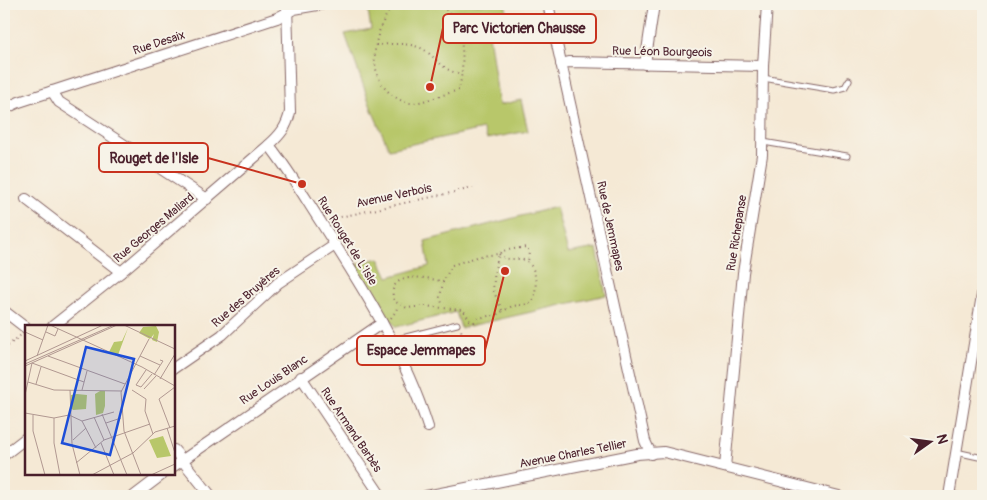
<svg xmlns="http://www.w3.org/2000/svg" width="987" height="500" viewBox="0 0 987 500" font-family="Pangolin,sans-serif">
	<style>
		.green { fill: #b8c76a; stroke: #81734a }
		.lines { fill: none; stroke-linecap: round; stroke-linejoin: round }
		.lane-casing { stroke: #866666; stroke-width: 7 }
		.street-casing { stroke: #866666; stroke-width: 12 }
		.path { stroke: #866666; stroke-width: 2; stroke-dasharray: 1 4; stroke-linecap: butt }
		.lane { stroke: #fff; stroke-width: 5 }
		.street { stroke: #fff; stroke-width: 10 }
		.labels { text-anchor: middle; dominant-baseline: central; stroke-width: 4; stroke-linejoin: round; paint-order: stroke }
		.street-label { font-size: 12px; fill: #4a1f2b; stroke: #f7f3e8 }
		.inset-road { fill: none; stroke: #b19891; stroke-width: 1 }
		.view { fill: #1d4ed8; fill-opacity: 0.15; stroke: #1d4ed8; stroke-width: 2.5 }
		.inset-edge { fill: none; stroke: #4a1f2b; stroke-width: 2.5 }
		.leader { fill: none; stroke: #c8321e; stroke-width: 2 }
		.callout-dot { fill: #c8321e; stroke: #f7f3e8; stroke-width: 2 }
		.callout { fill: #f7f3e8; stroke: #c8321e; stroke-width: 2 }
		.callout-label { font-size: 14px; text-anchor: middle; font-weight: bold; fill: #4a1f2b }
	</style>
	<rect width="100%" height="100%" fill="#f7f3e8"/>
	<filter id="ink" filterUnits="userSpaceOnUse"><feTurbulence type="fractalNoise" baseFrequency=".02" numOctaves="2"/><feDisplacementMap in="SourceGraphic" scale="10" xChannelSelector="R" yChannelSelector="G"/><feConvolveMatrix kernelMatrix="1 2 1 2 8 2 1 2 1" color-interpolation-filters="sRGB"/></filter>
	<filter id="wash" filterUnits="userSpaceOnUse"><feTurbulence type="fractalNoise" baseFrequency=".0096" numOctaves="4" result="noise"/><feDisplacementMap in="SourceGraphic" scale="20" xChannelSelector="R" yChannelSelector="G"/><feGaussianBlur stdDeviation="1.12" result="paint"/><feColorMatrix in="noise" values="0 0 0 0 0 0 0 0 0 0 0 0 0 0 0 0 0 1.4 0 .05"/><feComposite in="paint" operator="in"/></filter>
	<g filter="url(#wash)">
		<rect width="100%" height="100%" fill="#f5e9d5"/>
		<!-- green -->
		<g class="green">
			<polygon points="367,4 505,4 511,27 489,34 499,105 521,100 528,131 487,139 483,129 389,149 372,110 345,34 371,29"/>
			<polygon points="556,207 568,253 597,248 606,295 461,328 456,312 396,327 380,307 354,265 379,258 388,277 429,266 425,241"/>
		</g>
	</g>
	<g filter="url(#ink)">
		<g class="lines">
			<!-- lane casing -->
			<g class="lane-casing">
				<g id="lane">
					<polyline points="763,78 834,90 845,87 849,80"/>
					<polyline points="763,142 847,156"/>
					<polyline points="392,343 398,339 457,324"/>
					<polyline points="956,452 983,458"/>
					<polyline points="950,494 961,496"/>
				</g>
			</g>
			<!-- street casing -->
			<g class="street-casing">
				<g id="street">
					<path d="M 287,4 L 290,112 C 287,127 280,135 269,145 C 289,170 305,198 322,224 C 363,288 405,354 428,427"/>
					<polyline points="548,4 645,441 651,454"/>
					<polyline points="561,64 569,62 763,66"/>
					<polyline points="645,64 654,4"/>
					<polyline points="52,91 59,102 207,199"/>
					<polyline points="4,109 19,102 277,18 294,9 323,4"/>
					<polyline points="26,199 121,272"/>
					<polyline points="4,311 26,328"/>
					<polyline points="53,326 121,272 269,145"/>
					<polyline points="174,368 222,335 278,283 335,245"/>
					<polyline points="301,377 381,496"/>
					<polyline points="174,450 211,496"/>
					<polyline points="4,455 26,438"/>
					<polyline points="174,466 382,323"/>
					<polyline points="725,467 743,273 762,155 763,66 767,4"/>
					<polyline points="134,496 163,474"/>
					<polyline points="426,496 637,454 664,452 839,496"/>
					<polyline points="949,496 983,289"/>
				</g>
			</g>
			<!-- path -->
			<g class="path">
				<path d="M 394,4 C 374,29 364,73 392,95 C 398,99 403,102 410,103 C 420,104 447,93 459,90 C 465,61 466,23 439,4"/>
				<path d="M 376,45 C 391,44 409,42 423,49 C 436,57 445,74 462,73"/>
				<polyline points="331,219 473,188"/>
				<path d="M 499,254 C 505,260 510,259 518,259 C 538,260 537,285 534,299 L 529,304 L 512,306 L 498,314 L 479,318 L 474,322 L 469,320 L 466,313 L 461,310 L 425,306 L 407,308 L 394,301 C 385,271 426,276 443,282 L 452,265 L 480,256 Z"/>
				<polyline points="443,282 440,297 443,306"/>
				<polyline points="502,310 493,290 495,269 499,254 502,251 526,247 529,251 528,263"/>
				<polyline points="391,318 396,311 398,305"/>
				<polyline points="4,349 21,335"/>
				<path d="M 409,354 C 423,346 455,346 462,334 L 461,330"/>
			</g>
			<!-- lane -->
			<use href="#lane" class="lane"/>
			<!-- street -->
			<use href="#street" class="street"/>
		</g>
	</g>
	<g class="labels">
		<!-- street labels -->
		<g class="street-label">
			<text transform="translate(159 43) rotate(-18)">Rue Desaix</text>
			<text transform="translate(662 52) rotate(1)">Rue Léon Bourgeois</text>
			<text transform="translate(394 196) rotate(-12)">Avenue Verbois</text>
			<text transform="translate(610 226) rotate(78)">Rue de Jemmapes</text>
			<text transform="translate(154 228) rotate(-40)">Rue Georges Maliard</text>
			<text transform="translate(737 233) rotate(-81)">Rue Richepanse</text>
			<text transform="translate(347 241) rotate(58)">Rue Rouget de L'Isle</text>
			<text transform="translate(246 297) rotate(-41)">Rue des Bruyères</text>
			<text transform="translate(274 380) rotate(-34)">Rue Louis Blanc</text>
			<text transform="translate(351 430) rotate(56)">Rue Armand Barbès</text>
			<text transform="translate(573 454) rotate(-11)">Avenue Charles Tellier</text>
		</g>
	</g>
	<!-- overview -->
	<g transform="translate(25 325)">
		<rect width="150" height="150" fill="#f5e9d5"/>
		<path d="M 131,1 L 134,7 L 132,17 L 127,15 L 129,9 L 125,14 L 114,8 L 118,2 ZM 103,3 L 93,30 L 84,27 L 89,17 L 97,16 ZM 75,66 L 80,66 L 80,81 L 78,88 L 71,90 L 70,69 ZM 52,69 L 62,70 L 61,84 L 48,85 L 46,83 L 46,70 ZM 138,111 L 146,131 L 132,133 L 124,115 Z" fill="#b8c76a"/>
		<path class="inset-road" d="M 25,0 L 117,42 L 150,61M 99,0 L 150,24M 0,7 L 18,15M 21,7 L 30,11 L 33,4M 12,31 L 23,0M 23,31 L 100,59M 115,31 L 135,40M 0,36 L 78,0M 7,38 L 59,57M 0,39 L 89,0M 0,41 L 92,0M 121,45 L 111,60 L 116,62 L 127,49M 129,50 L 138,36 L 135,35M 135,54 L 150,29M 3,57 L 29,65 L 97,66M 11,59 L 16,42M 119,64 L 131,51M 45,65 L 47,119 L 55,150M 57,65 L 62,46M 107,65 L 121,74 L 120,86 L 128,109M 0,70 L 7,38M 0,88 L 29,93 L 44,90 L 57,96 L 89,87M 77,89 L 102,150M 8,90 L 8,106 L 20,150M 69,92 L 79,115M 29,93 L 29,118 L 35,150M 57,96 L 71,123M 81,98 L 96,93M 142,103 L 150,128M 145,103 L 134,74 L 150,62M 48,115 L 61,103M 76,118 L 89,150M 51,138 L 79,115 L 125,99M 67,150 L 108,128 L 130,107 L 150,101M 116,150 L 99,106 L 96,67 L 124,14M 126,150 L 150,139"/>
		<path class="view" d="M 61,22 L 109,34 L 85,130 L 37,118 Z"/>
		<rect width="150" height="150" class="inset-edge"/>
	</g>
	<!-- callouts -->
	<path class="leader" d="M430 87L443 28M302 184L208 158M505 271L485 350"/>
	<g class="callout-dot">
		<circle cx="430" cy="87" r="5"/>
		<circle cx="302" cy="184" r="5"/>
		<circle cx="505" cy="271" r="5"/>
	</g>
	<g class="callout">
		<rect x="443" y="14" width="153" height="29" rx="5"/>
		<rect x="99" y="143" width="109" height="29" rx="5"/>
		<rect x="357" y="336" width="128" height="29" rx="5"/>
	</g>
	<g class="callout-label">
		<text x="519" y="33">Parc Victorien Chausse</text>
		<text x="154" y="163">Rouget de l'Isle</text>
		<text x="421" y="355">Espace Jemmapes</text>
	</g>
	<!-- margin -->
	<rect width="987" height="500" fill="none" stroke="#f7f3e8" stroke-width="20"/>
	<!-- north arrow -->
	<g transform="translate(930 442) rotate(76)" stroke="#f7f3e8" stroke-width="4" paint-order="stroke">
	<path d="M0-4L9 19L0 12L-9 19Z" fill="#4a1f2b"/>
	<text y="-8" font-size="14" font-weight="bold" text-anchor="middle" fill="#4a1f2b">N</text>
	</g>
</svg>
